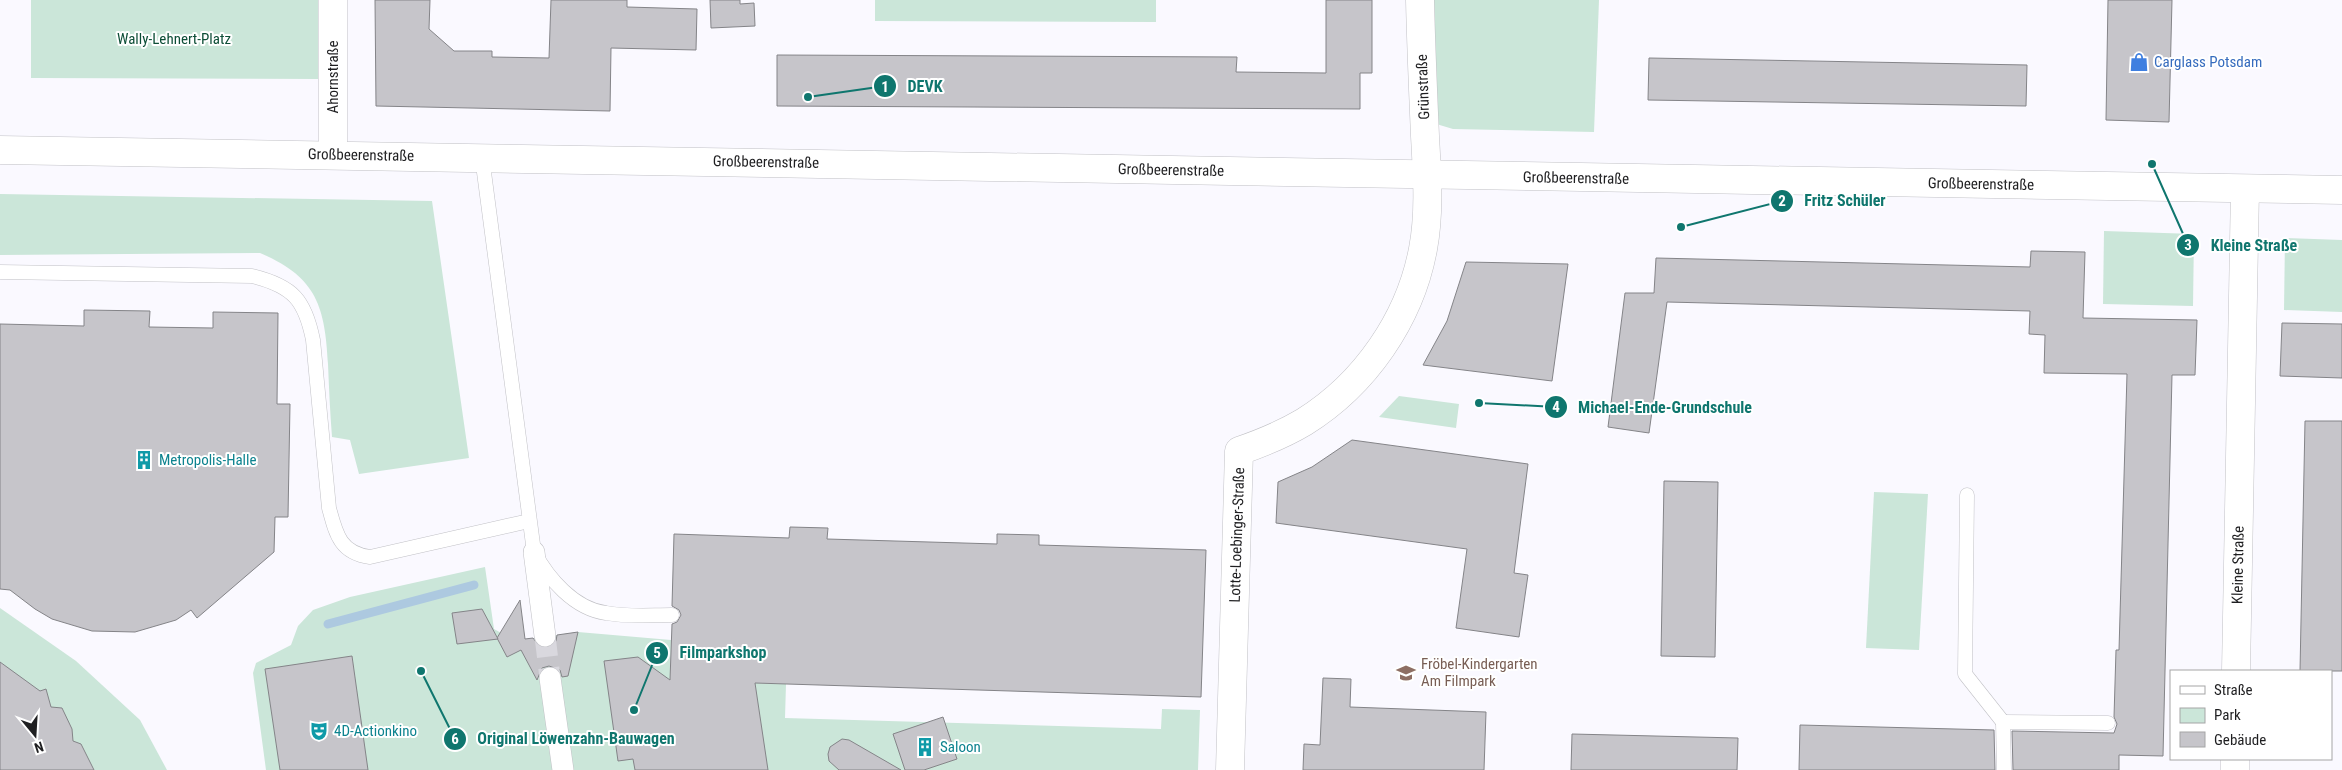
<svg xmlns="http://www.w3.org/2000/svg" width="2342" height="770" viewBox="0 0 2342 770" font-family="'Roboto Condensed',sans-serif">
	<style>
		.green { fill: #cbe6d9 }
		.lines { fill: none; stroke-linecap: round; stroke-linejoin: round }
		.stream { stroke: #adc9e0; stroke-width: 9 }
		.building { fill: #c6c5ca; stroke: #848488 }
		.pedestrian-tunnel { stroke: #d9d8de; stroke-width: 21; stroke-dasharray: 21 11; stroke-linecap: butt }
		.service-casing { stroke: #c1c1c6; stroke-width: 15 }
		.pedestrian-casing { stroke: #c1c1c6; stroke-width: 22 }
		.minor-casing { stroke: #c1c1c6; stroke-width: 29 }
		.tertiary-casing { stroke: #c1c1c6; stroke-width: 29 }
		.service { stroke: #fff; stroke-width: 14 }
		.pedestrian { stroke: #fff; stroke-width: 21 }
		.minor { stroke: #fff; stroke-width: 28 }
		.tertiary { stroke: #fff; stroke-width: 28 }
		.labels { text-anchor: middle; dominant-baseline: central; stroke-width: 4; stroke-linejoin: round; paint-order: stroke }
		.park-label { font-size: 15px; fill: #0c4d36; stroke: #fff }
		.shop-label { font-size: 15px; fill: #366cbe; stroke: #fff; text-anchor: start }
		.street-label { font-size: 15px; fill: #1f1f21; stroke: #fff }
		.culture-label { font-size: 15px; fill: #0d838f; stroke: #fff; text-anchor: start }
		.education-label { font-size: 15px; fill: #785e54; stroke: #fff; text-anchor: start }
		.leader { fill: none; stroke: #0f766e; stroke-width: 2 }
		.callout-dot { fill: #0f766e; stroke: #fff; stroke-width: 2 }
		.mark-label { font-size: 15px; text-anchor: middle; font-weight: bold; fill: #fff }
		.callout-label { font-size: 16px; text-anchor: middle; font-weight: bold; fill: #0f766e; stroke: #fff; stroke-width: 4; stroke-linejoin: round; paint-order: stroke }
	</style>
	<rect width="100%" height="100%" fill="#faf9ff"/>
	<!-- green -->
	<g class="green">
		<polygon points="31,0 318,0 318,79 31,78"/>
		<polygon points="875,0 1156,0 1156,22 875,21"/>
		<polygon points="1432,0 1599,0 1594,132 1453,129 1433,123"/>
		<path d="M 0,194 L 432,201 L 469,458 L 359,474 L 350,440 L 332,437 C 330,412 329,388 328,364 C 325,307 317,277 260,253 L 0,255 Z"/>
		<polygon points="2104,231 2194,234 2193,306 2103,304"/>
		<polygon points="2285,238 2342,240 2342,312 2284,310"/>
		<polygon points="1399,396 1459,404 1456,428 1379,417"/>
		<polygon points="1874,492 1928,494 1919,650 1866,648"/>
		<polygon points="485,567 494,629 516,641 578,632 671,640 670,680 786,684 785,718 1161,729 1162,709 1200,710 1198,770 266,770 253,673 256,663 291,645 298,626 313,610 350,597"/>
		<polygon points="0,608 76,661 140,720 167,770 0,770"/>
	</g>
	<g class="lines">
		<!-- stream -->
		<polyline class="stream" points="328,624 474,585"/>
	</g>
	<!-- building -->
	<g class="building">
		<polygon points="375,0 430,0 429,29 454,51 492,51 492,57 549,58 551,0 627,0 627,7 697,9 696,50 611,48 610,111 376,106"/>
		<polygon points="710,0 740,0 740,4 754,3 755,26 711,28"/>
		<polygon points="1326,0 1372,0 1372,73 1360,73 1360,109 777,106 777,55 1237,57 1236,72 1326,73"/>
		<polygon points="2108,0 2172,0 2169,122 2106,120"/>
		<polygon points="1649,58 2027,65 2026,106 1648,100"/>
		<polygon points="2031,251 2085,252 2083,318 2197,320 2195,375 2172,375 2163,756 2119,755 2119,770 2013,770 2012,731 2114,733 2117,724 2114,717 2116,650 2119,650 2127,374 2044,373 2045,335 2029,334 2030,311 1667,302 1649,433 1608,427 1625,293 1654,293 1656,258 2030,267"/>
		<polygon points="1466,262 1568,264 1552,381 1423,365 1447,321"/>
		<polygon points="84,310 150,311 149,327 213,328 213,312 278,313 277,404 290,404 288,517 275,517 274,552 197,618 191,610 176,620 135,632 92,631 52,619 35,609 10,590 0,589 0,324 84,326"/>
		<polygon points="2282,323 2342,324 2342,378 2280,376"/>
		<polygon points="2305,421 2342,421 2342,671 2300,671"/>
		<polygon points="1352,440 1528,464 1514,573 1528,575 1519,637 1456,628 1467,549 1276,523 1278,482 1312,467"/>
		<polygon points="1664,481 1718,482 1715,657 1661,656"/>
		<polygon points="790,527 828,528 827,539 997,544 997,534 1039,535 1039,545 1206,550 1201,697 755,683 768,770 635,770 633,759 618,761 604,661 638,657 670,680 672,624 677,622 681,615 679,610 672,606 674,534 789,538"/>
		<polygon points="520,600 525,639 533,638 540,647 546,648 552,646 556,641 557,635 578,632 568,676 562,677 560,670 549,666 542,668 537,680 521,650 507,657 497,638"/>
		<polygon points="482,609 498,639 457,644 452,613"/>
		<polygon points="352,656 368,770 280,770 265,669"/>
		<polygon points="0,662 40,691 46,689 51,707 62,708 72,729 73,741 81,744 94,770 0,770"/>
		<polygon points="1323,678 1351,679 1350,707 1486,712 1484,770 1303,770 1304,744 1320,745"/>
		<polygon points="943,717 957,759 924,770 905,770 893,734"/>
		<polygon points="1800,725 1994,730 1995,770 1799,770"/>
		<polygon points="1572,734 1738,738 1737,770 1571,770"/>
		<polygon points="842,739 849,740 901,770 839,770 829,761 828,754 830,747"/>
	</g>
	<g class="lines">
		<!-- pedestrian-tunnel -->
		<polyline class="pedestrian-tunnel" points="545,636 550,678"/>
		<!-- service casing -->
		<g class="service-casing">
			<g id="service">
				<path d="M 482,157 L 534,552 C 548,578 574,609 606,613 C 627,617 650,615 672,615"/>
				<path d="M 0,272 L 252,276 C 293,286 305,300 313,340 L 329,508 C 336,534 340,553 370,557 L 529,521"/>
				<polyline points="1967,495 1965,674 2003,722"/>
				<polyline points="2004,770 2003,722 2108,723"/>
			</g>
		</g>
		<!-- pedestrian casing -->
		<g class="pedestrian-casing">
			<g id="pedestrian">
				<polyline points="534,552 545,636"/>
				<polyline points="550,678 563,770"/>
			</g>
		</g>
		<!-- minor casing -->
		<g class="minor-casing">
			<g id="minor">
				<polyline points="333,155 333,0"/>
				<polyline points="2236,671 2245,189"/>
				<path d="M 1230,770 L 1239,451 C 1262,443 1284,434 1304,422 C 1365,384 1410,319 1423,249 C 1430,212 1427,173 1425,136 C 1423,91 1421,45 1420,0"/>
				<polyline points="2235,770 2235,759"/>
			</g>
		</g>
		<!-- tertiary casing -->
		<g class="tertiary-casing">
			<polyline id="tertiary" points="0,150 2342,190"/>
		</g>
		<!-- service -->
		<use href="#service" class="service"/>
		<!-- pedestrian -->
		<use href="#pedestrian" class="pedestrian"/>
		<!-- minor -->
		<use href="#minor" class="minor"/>
		<!-- tertiary -->
		<use href="#tertiary" class="tertiary"/>
	</g>
	<!-- icons -->
	<defs>
		<g id="shop-bare" transform="scale(1.5)"><path d="M-5-2.5h2.3a2.7 3.5 0 0 1 5.4 0H5L5.5 6h-11ZM-1.5-2.5h3a1.5 2.3 0 0 0-3 0Z" fill="#3f7fe0" stroke="#fff" stroke-width="2.5" paint-order="stroke"/></g>
		<g id="building-bare" transform="scale(1.5)"><path d="M-4-6H4V6H1V3H-1V6H-4ZM-2.5-4.3h1.7v1.8h-1.7ZM.8-4.3h1.7v1.8H.8ZM-2.5-1h1.7V.8h-1.7ZM.8-1h1.7V.8H.8Z" fill="#0f9aa8" stroke="#fff" stroke-width="2.5" paint-order="stroke"/></g>
		<g id="school-bare" transform="scale(1.5)"><path d="M0-5L7-2L0 1L-7-2ZM-4 1L0 2.5L4 1V4Q0 6-4 4Z" fill="#8d6e63" stroke="#fff" stroke-width="2.5" paint-order="stroke"/></g>
		<g id="theatre-bare" transform="scale(1.5)"><path d="M-5-5.5Q0-4 5-5.5V0Q5 5 0 6Q-5 5-5 0ZM-3.3-2.5H-1v1.5H-3.3ZM1-2.5H3.3v1.5H1ZM-2.8 1Q0 5.5 2.8 1Z" fill="#0f9aa8" stroke="#fff" stroke-width="2.5" paint-order="stroke"/></g>
	</defs>
	<g fill-rule="evenodd">
		<use href="#shop-bare" x="2139" y="62"/>
		<use href="#building-bare" x="144" y="460"/>
		<use href="#school-bare" x="1406" y="673"/>
		<use href="#theatre-bare" x="319" y="731"/>
		<use href="#building-bare" x="925" y="747"/>
	</g>
	<g class="labels">
		<!-- park labels -->
		<g class="park-label">
			<text x="174" y="39">Wally-Lehnert-Platz</text>
		</g>
		<!-- shop labels -->
		<g class="shop-label">
			<text x="2154" y="62">Carglass Potsdam</text>
		</g>
		<!-- street labels -->
		<g class="street-label">
			<text transform="translate(333 77) rotate(-90)">Ahornstraße</text>
			<text transform="translate(1423 87) rotate(-92)">Grünstraße</text>
			<text transform="translate(361 155) rotate(1)">Großbeerenstraße</text>
			<text transform="translate(766 162) rotate(1)">Großbeerenstraße</text>
			<text transform="translate(1171 170) rotate(1)">Großbeerenstraße</text>
			<text transform="translate(1576 178) rotate(1)">Großbeerenstraße</text>
			<text transform="translate(1981 184) rotate(1)">Großbeerenstraße</text>
			<text transform="translate(1237 535) rotate(-88)">Lotte-Loebinger-Straße</text>
			<text transform="translate(2238 565) rotate(-89)">Kleine Straße</text>
		</g>
		<!-- culture labels -->
		<g class="culture-label">
			<text x="159" y="460">Metropolis-Halle</text>
			<text x="334" y="731">4D-Actionkino</text>
			<text x="940" y="747">Saloon</text>
		</g>
		<!-- education labels -->
		<g class="education-label">
			<text x="1421" y="664">Fröbel-Kindergarten<tspan x="1421" dy="17">Am Filmpark</tspan></text>
		</g>
	</g>
	<!-- callouts -->
	<path class="leader" d="M808 97L885 86M1681 227L1782 201M2152 164L2188 245M1479 403L1556 407M634 710L657 653M421 671L455 739"/>
	<g class="callout-dot">
		<circle cx="808" cy="97" r="5"/>
		<circle cx="1681" cy="227" r="5"/>
		<circle cx="2152" cy="164" r="5"/>
		<circle cx="1479" cy="403" r="5"/>
		<circle cx="634" cy="710" r="5"/>
		<circle cx="421" cy="671" r="5"/>
		<circle cx="885" cy="86" r="12"/>
		<circle cx="1782" cy="201" r="12"/>
		<circle cx="2188" cy="245" r="12"/>
		<circle cx="1556" cy="407" r="12"/>
		<circle cx="657" cy="653" r="12"/>
		<circle cx="455" cy="739" r="12"/>
	</g>
	<g class="mark-label">
		<text x="885" y="92">1</text>
		<text x="1782" y="206">2</text>
		<text x="2188" y="250">3</text>
		<text x="1556" y="412">4</text>
		<text x="657" y="658">5</text>
		<text x="455" y="744">6</text>
	</g>
	<g class="callout-label">
		<text x="925" y="92">DEVK</text>
		<text x="1845" y="206">Fritz Schüler</text>
		<text x="2254" y="251">Kleine Straße</text>
		<text x="1665" y="413">Michael-Ende-Grundschule</text>
		<text x="723" y="658">Filmparkshop</text>
		<text x="576" y="744">Original Löwenzahn-Bauwagen</text>
	</g>
	<!-- legend -->
	<rect x="2170" y="670" width="162" height="90" fill="#ffffff" stroke="#a5a5a6"/>
	<rect x="2180" y="686" width="25" height="8" fill="#ffffff" stroke="#a5a5a6"/>
	<text x="2214" y="695" font-size="15" fill="#1f1f21">Straße</text>
	<rect x="2180" y="708" width="25" height="15" fill="#cbe6d9" stroke="#a5a5a6"/>
	<text x="2214" y="720" font-size="15" fill="#1f1f21">Park</text>
	<rect x="2180" y="732" width="25" height="15" fill="#c6c5ca" stroke="#a5a5a6"/>
	<text x="2214" y="745" font-size="15" fill="#1f1f21">Gebäude</text>
	<!-- north arrow -->
	<g transform="translate(35 735) rotate(162)" stroke="#ffffff" stroke-width="4" paint-order="stroke">
	<path d="M0-4L9 19L0 12L-9 19Z" fill="#1f1f21"/>
	<text y="-8" font-size="14" font-weight="bold" text-anchor="middle" fill="#1f1f21">N</text>
	</g>
</svg>
